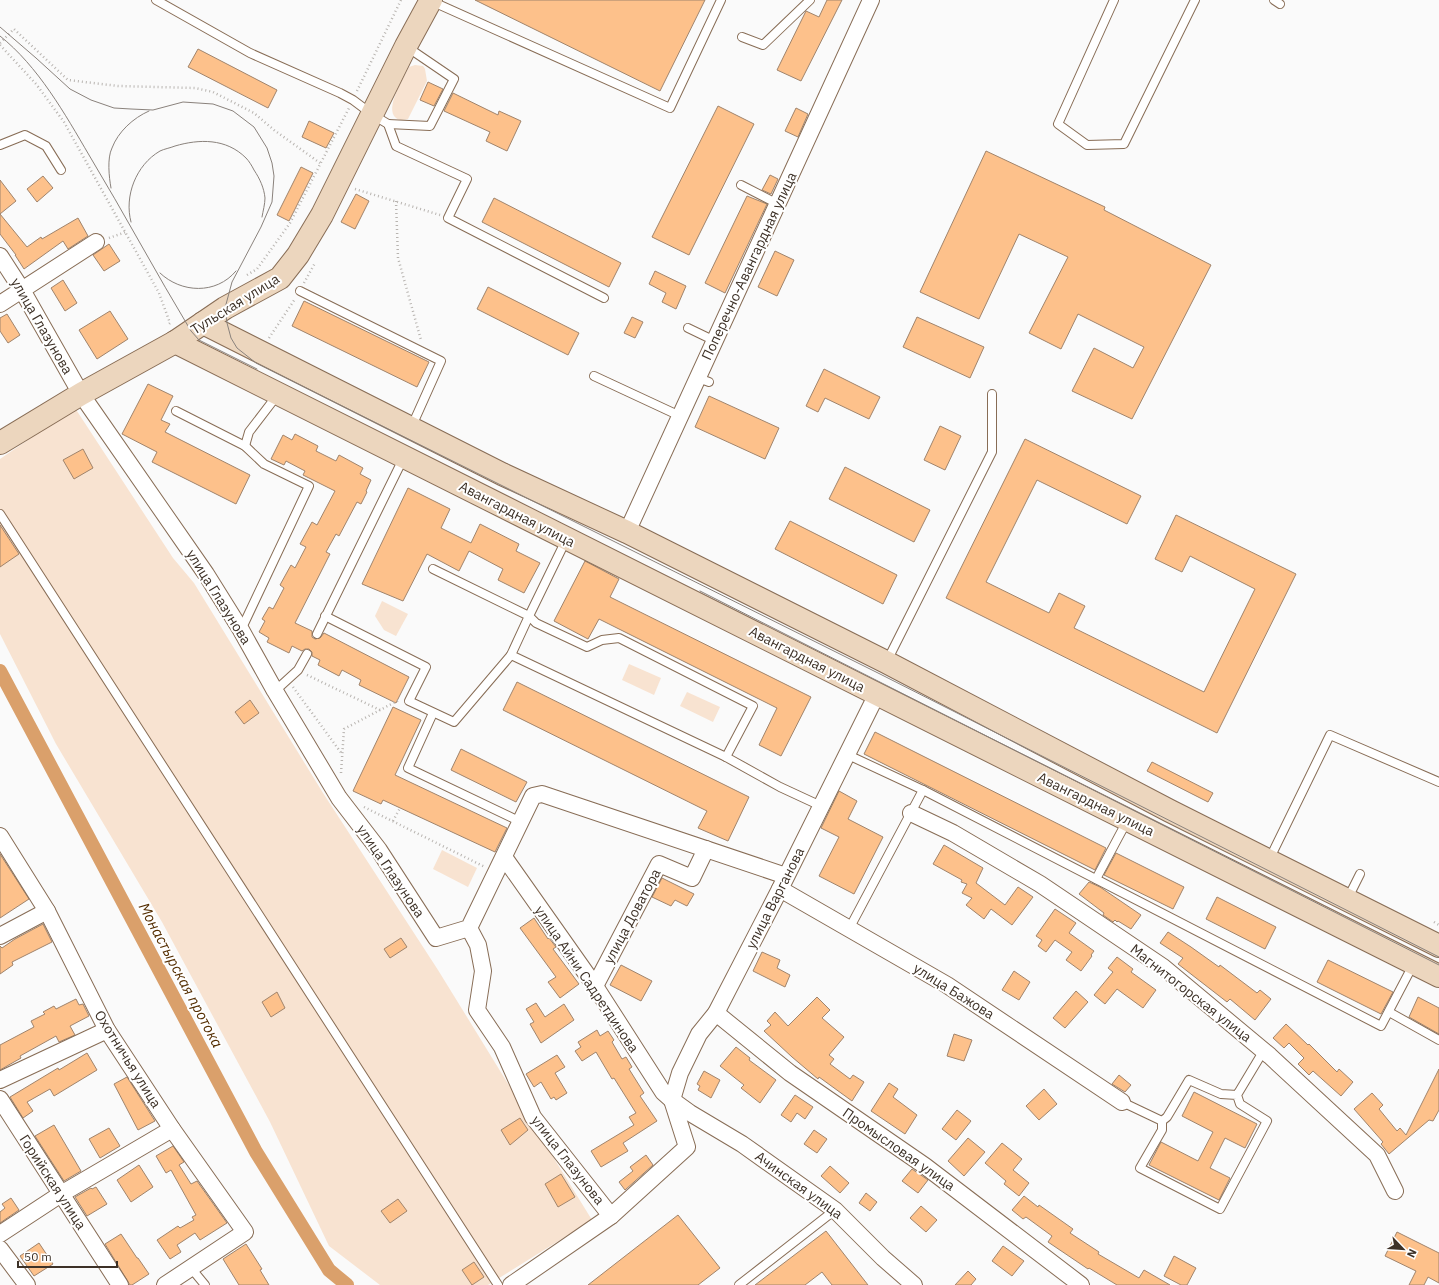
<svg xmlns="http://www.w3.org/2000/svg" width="1439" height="1285" viewBox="0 0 1439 1285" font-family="'IBM Plex Sans',sans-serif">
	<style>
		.green { fill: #f8e3d1 }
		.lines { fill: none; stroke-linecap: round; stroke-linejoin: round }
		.canal { stroke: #daa06b; stroke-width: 14 }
		.building { fill: #fdc18b; stroke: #a0846c }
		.service-casing { stroke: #886d56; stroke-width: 10 }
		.minor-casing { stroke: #886d56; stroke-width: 18 }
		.secondary-casing { stroke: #886d56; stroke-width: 24 }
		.path { stroke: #b8b4b0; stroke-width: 2.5; stroke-dasharray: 1 3; stroke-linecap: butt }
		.service { stroke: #fff; stroke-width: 8 }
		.minor { stroke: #fff; stroke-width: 16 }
		.secondary { stroke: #ecd6be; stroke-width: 22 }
		.tram { stroke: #8a827c; stroke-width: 1 }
		.labels { text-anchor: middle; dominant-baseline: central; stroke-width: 4; stroke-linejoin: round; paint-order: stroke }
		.street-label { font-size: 14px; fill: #3d3127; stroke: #fff }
		.water-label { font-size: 15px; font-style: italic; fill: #542e02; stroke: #fff }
	</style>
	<rect width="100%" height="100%" fill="#fafafa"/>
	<!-- green -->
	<g class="green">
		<path d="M 415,65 L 423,66 L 425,69 L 427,81 L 408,119 C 404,120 400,121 396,118 C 384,108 404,78 409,67 Z"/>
		<polygon points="75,408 173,558 194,583 323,793 438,970 592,1220 488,1285 380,1285 329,1246 270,1122 162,922 56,744 0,634 0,459"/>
		<polygon points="382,601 408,614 396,636 384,630 375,616"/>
		<polygon points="629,664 661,678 654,695 622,680"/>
		<polygon points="687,692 720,707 713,722 680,706"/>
		<polygon points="442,850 477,868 468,887 433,869"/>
	</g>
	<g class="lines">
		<!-- canal -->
		<polyline class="canal" points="0,671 256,1152 329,1270 347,1285"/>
	</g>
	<!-- building -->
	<g class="building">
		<polygon points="475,0 705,0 660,91"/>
		<polygon points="827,0 842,0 801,81 777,70 806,11 819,17"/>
		<polygon points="198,49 277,90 268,108 188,67"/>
		<polygon points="428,82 443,89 434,106 420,100"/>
		<polygon points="453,93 498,115 499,111 521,121 507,151 486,141 490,132 444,111"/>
		<polygon points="718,106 754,124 689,255 652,237"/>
		<polygon points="796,108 808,114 798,137 785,131"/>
		<polygon points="309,121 334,133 326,148 302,137"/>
		<polygon points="986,151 1105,207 1104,210 1211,265 1132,419 1072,391 1094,348 1133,368 1144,347 1078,314 1061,349 1029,333 1068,257 1019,234 979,319 920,292"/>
		<polygon points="301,167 313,173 289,221 277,215"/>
		<polygon points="770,175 778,179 771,194 762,190"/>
		<polygon points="43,176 53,188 37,202 27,189"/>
		<polygon points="0,180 16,201 0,214 27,247 41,237 42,239 78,218 88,236 68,249 63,241 24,269 15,255 16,255 0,234"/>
		<polygon points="356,194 369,201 355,229 341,222"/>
		<polygon points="747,196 767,204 725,293 705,283"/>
		<polygon points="494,198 621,263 609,287 482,222"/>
		<polygon points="109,244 120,261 104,271 93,255"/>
		<polygon points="775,251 794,260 777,296 758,287"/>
		<polygon points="655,271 686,286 676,309 662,302 666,293 649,284"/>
		<polygon points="63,280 77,303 65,311 51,288"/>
		<polygon points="488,287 579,333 568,355 477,309"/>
		<polygon points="304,301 429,362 417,387 292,326"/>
		<polygon points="110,311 128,339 97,359 79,330"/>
		<polygon points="7,314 20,335 8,343 0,331 0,318"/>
		<polygon points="632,317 643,322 635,338 624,333"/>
		<polygon points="917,317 984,347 970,378 903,347"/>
		<polygon points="824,369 880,397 869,419 825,398 818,412 806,406"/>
		<polygon points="148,384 173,396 161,420 170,424 165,432 250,475 236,504 152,462 157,452 122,434"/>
		<polygon points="709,396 779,428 765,459 695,427"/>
		<polygon points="940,426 961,436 945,470 924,460"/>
		<polygon points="295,434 318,446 316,451 336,461 339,455 363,468 360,474 371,480 366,491 367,492 361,504 357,502 339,536 336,534 326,552 330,554 295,623 312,631 312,637 315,639 320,638 324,633 409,677 396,703 359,685 361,680 342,670 339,676 318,665 320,660 312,656 312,652 309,649 305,649 302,651 292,646 289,653 267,642 269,638 259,632 265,621 262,619 269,607 273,609 284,588 280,585 291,565 295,568 306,547 300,544 312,522 317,525 335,491 303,475 305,471 286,461 284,465 271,459 283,435 292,440"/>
		<polygon points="1025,439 1141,496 1127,524 1037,480 986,582 1049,613 1059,593 1085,606 1074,628 1204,692 1255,589 1190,556 1182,572 1155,559 1176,515 1296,574 1217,733 946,598"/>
		<polygon points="83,449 93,468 74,479 63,460"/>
		<polygon points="845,467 930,510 914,542 829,499"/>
		<polygon points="408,488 450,509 441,528 471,543 480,524 519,544 516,551 540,563 524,593 498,580 503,569 469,551 459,571 427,554 403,601 362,584"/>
		<polygon points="790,521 897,575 883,604 775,549"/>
		<polygon points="0,525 19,554 0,567"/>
		<polygon points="585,561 619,579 610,597 811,697 781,756 759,745 777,708 599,619 588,639 554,621"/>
		<polygon points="517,682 749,797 728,841 698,828 707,811 503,710"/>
		<polygon points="250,700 259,713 244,724 235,712"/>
		<polygon points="393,707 421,720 395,775 507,828 495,852 383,800 381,804 353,791"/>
		<polygon points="875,732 1106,848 1095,870 864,754"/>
		<polygon points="461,749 527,782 516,802 451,770"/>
		<polygon points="1152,762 1213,793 1208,802 1147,771"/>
		<polygon points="839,791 857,801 848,819 883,837 854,894 819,876 839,837 821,828"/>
		<polygon points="944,845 983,868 976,883 1005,905 1018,887 1033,897 1012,925 991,909 984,919 966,905 972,898 962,893 967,884 961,882 962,880 933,864"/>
		<polygon points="1116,853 1184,887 1173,909 1104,875"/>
		<polygon points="0,854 29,899 0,918"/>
		<polygon points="662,878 694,894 687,906 675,900 671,906 652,897"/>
		<polygon points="1089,882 1100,887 1141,915 1131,929 1118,921 1117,922 1115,920 1113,922 1103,915 1104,913 1079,894"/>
		<polygon points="1217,897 1276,927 1265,949 1206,919"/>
		<polygon points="1055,909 1076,923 1069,933 1094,951 1091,955 1092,956 1081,971 1066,960 1072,952 1055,940 1046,952 1038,946 1042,940 1036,936"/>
		<polygon points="534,918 548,939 549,938 556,947 553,949 579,984 560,998 548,982 556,977 520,928"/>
		<polygon points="43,924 52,942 12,962 13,965 0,974 0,946 2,948 15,939"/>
		<polygon points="1168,932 1191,947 1219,967 1220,965 1257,993 1260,990 1271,999 1255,1020 1230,999 1227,1002 1178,964 1183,958 1160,943"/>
		<polygon points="401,938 407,947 390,958 384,949"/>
		<polygon points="762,952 780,960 777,968 790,975 785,987 753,971"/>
		<polygon points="1117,957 1133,969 1131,972 1156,990 1143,1008 1117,989 1105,1004 1094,995 1113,972 1108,968"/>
		<polygon points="1328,960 1393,992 1381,1014 1317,982"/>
		<polygon points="621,965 652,981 641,1001 610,985"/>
		<polygon points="1014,971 1030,982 1019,1000 1002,990"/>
		<polygon points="1076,991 1088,1002 1065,1028 1053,1018"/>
		<polygon points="277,992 285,1008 271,1017 262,1002"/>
		<polygon points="817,997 830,1010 822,1018 844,1037 829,1055 834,1059 830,1064 850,1079 853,1075 864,1082 852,1101 819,1077 818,1079 792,1057 764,1031 771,1025 767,1021 775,1012 788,1026"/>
		<polygon points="1418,997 1439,1008 1439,1034 1409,1017"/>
		<polygon points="76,999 79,1005 83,1004 89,1016 70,1026 75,1035 59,1042 56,1036 20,1056 21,1058 0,1070 0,1045 34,1027 31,1021 45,1014 43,1012 54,1006 56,1009"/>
		<polygon points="536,1003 545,1017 564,1004 574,1020 541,1043 530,1024 534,1022 526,1009"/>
		<polygon points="1286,1024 1308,1045 1309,1044 1337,1072 1339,1069 1353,1082 1341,1096 1313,1071 1309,1075 1298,1064 1304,1058 1289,1043 1284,1048 1273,1038"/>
		<polygon points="597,1030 600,1036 608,1031 614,1040 612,1042 622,1059 626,1057 632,1067 629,1069 644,1093 640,1096 657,1121 623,1143 628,1151 601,1167 591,1151 634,1125 629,1117 636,1113 614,1078 612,1079 596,1052 582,1061 575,1051 581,1047 578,1042"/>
		<polygon points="954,1034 972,1040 964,1061 947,1056"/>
		<polygon points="736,1047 750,1058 749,1060 776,1080 760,1103 741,1088 744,1085 720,1066"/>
		<polygon points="87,1053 97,1070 54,1096 50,1089 27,1102 33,1111 23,1118 10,1097 58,1068 59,1070"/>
		<polygon points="557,1055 565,1067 555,1073 567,1093 556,1100 554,1097 551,1099 541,1082 534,1087 526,1074"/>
		<polygon points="1439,1069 1439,1110 1433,1121 1429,1120 1389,1154 1381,1144 1383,1142 1354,1109 1372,1093 1383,1105 1379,1109 1397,1131 1400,1128 1406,1135"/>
		<polygon points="704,1071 720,1080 711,1098 698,1090 700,1086 697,1084"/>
		<polygon points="1119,1075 1131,1085 1125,1092 1112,1084"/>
		<polygon points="127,1077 155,1121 138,1130 114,1084"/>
		<polygon points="889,1083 898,1089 893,1097 917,1115 905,1134 871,1111"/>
		<polygon points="1044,1089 1057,1104 1039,1120 1026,1106"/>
		<polygon points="1194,1092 1257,1124 1245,1148 1225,1138 1210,1168 1230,1178 1219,1200 1149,1165 1161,1142 1198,1161 1213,1132 1182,1116"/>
		<polygon points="795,1095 813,1107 805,1119 797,1113 791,1122 781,1115"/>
		<polygon points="957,1110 971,1121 956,1140 942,1129"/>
		<polygon points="520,1118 528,1130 510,1145 501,1130"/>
		<polygon points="54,1125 81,1171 64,1181 35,1136"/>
		<polygon points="109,1128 120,1146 100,1158 89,1139"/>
		<polygon points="814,1130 827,1139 817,1153 804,1144"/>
		<polygon points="968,1138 985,1152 964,1176 948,1161"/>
		<polygon points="1002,1143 1022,1159 1013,1170 1029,1183 1019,1196 1004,1184 1006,1181 985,1163"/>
		<polygon points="173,1146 184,1162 179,1165 191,1184 197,1181 227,1223 200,1240 195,1233 177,1245 181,1252 170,1259 157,1240 178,1226 180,1228 194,1220 192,1217 196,1215 171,1170 166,1173 156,1156"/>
		<polygon points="646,1155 653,1165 625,1190 619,1182 633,1171 630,1167"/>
		<polygon points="139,1165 153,1187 131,1202 117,1180"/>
		<polygon points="830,1166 849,1183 840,1193 821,1176"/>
		<polygon points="912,1169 928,1180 918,1193 902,1181"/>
		<polygon points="561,1174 575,1197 558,1207 545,1184"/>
		<polygon points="96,1187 107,1204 87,1216 75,1197 91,1188 92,1189"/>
		<polygon points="866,1193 877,1202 870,1211 859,1203"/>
		<polygon points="1024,1196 1038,1207 1039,1205 1073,1229 1070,1233 1099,1252 1098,1254 1139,1278 1144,1270 1170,1285 1117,1285 1089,1268 1088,1269 1048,1242 1052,1236 1026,1217 1023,1219 1012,1210"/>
		<polygon points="11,1198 19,1210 0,1223 0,1212 5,1208 2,1204"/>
		<polygon points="398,1199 407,1211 390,1223 381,1211"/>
		<polygon points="921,1206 937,1220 926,1232 910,1218"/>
		<polygon points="678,1215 720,1268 698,1285 588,1285"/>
		<polygon points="826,1231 868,1285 832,1285 822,1272 805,1285 755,1285"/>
		<polygon points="1397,1232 1439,1253 1439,1283 1428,1277 1424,1285 1409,1285 1416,1271 1385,1256"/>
		<polygon points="121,1234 137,1258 138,1258 149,1274 132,1285 130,1285 105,1244"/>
		<polygon points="39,1243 53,1264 34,1276 20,1256"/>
		<polygon points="246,1244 262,1269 260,1270 269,1285 239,1285 223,1259"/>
		<polygon points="1003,1246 1024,1261 1012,1276 992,1261"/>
		<polygon points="1174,1256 1196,1268 1187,1285 1181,1285 1164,1276"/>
		<polygon points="474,1262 484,1277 472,1285 462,1270"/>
		<polygon points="968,1271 976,1279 971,1285 955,1285"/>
	</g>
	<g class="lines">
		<!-- service casing -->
		<g class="service-casing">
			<g id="service">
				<polyline points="156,0 250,53 340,93 353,100 373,115 388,124 396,146 467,179 448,218 604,298"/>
				<polyline points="1114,0 1058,124 1087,145 1124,144 1195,0"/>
				<polyline points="1274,0 1280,4"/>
				<polyline points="431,1 670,108 721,0"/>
				<polyline points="742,37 763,45 810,0"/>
				<polyline points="388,124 430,126 454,79 407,47"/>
				<polyline points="0,145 25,135 46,146 61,170"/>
				<polyline points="741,185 778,204"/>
				<polyline points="300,291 441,361 411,428"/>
				<polyline points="688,328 715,341"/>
				<polyline points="594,376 680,416"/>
				<polyline points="698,378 709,382"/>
				<polyline points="176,411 245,446 264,464 309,486 241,630"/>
				<polyline points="245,446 249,432 272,402 275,394"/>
				<polyline points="0,514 498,1285"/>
				<polyline points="566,540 529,616 536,623 587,647 602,640 619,638 753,706 726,757"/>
				<polyline points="325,616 426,667 409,701 454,722 511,655 529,616 433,569"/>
				<polyline points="317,634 404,457"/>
				<polyline points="511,655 726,757 780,787 821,806"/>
				<polyline points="887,661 992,452 992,394"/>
				<polyline points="275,691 298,670 307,654"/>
				<polyline points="433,713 408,768 521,822"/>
				<polyline points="846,754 923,790 1381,1026 1413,965"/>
				<polyline points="1269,860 1330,735 1439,782"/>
				<polyline points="1096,879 1127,821"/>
				<polyline points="1347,900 1360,874"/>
				<polyline points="849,929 923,790"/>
				<polyline points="1389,1012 1439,1040"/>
				<polyline points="1237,1095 1221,1094 1189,1080 1167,1117 1162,1121 1162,1130 1140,1168 1220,1209 1267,1121 1240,1104 1237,1095 1264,1050"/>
				<polyline points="1122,1102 1162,1121"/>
				<polyline points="191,1268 205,1285"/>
				<polyline points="739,1285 835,1210"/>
			</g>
		</g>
		<!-- minor casing -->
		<g class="minor-casing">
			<g id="minor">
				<polyline points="0,256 22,290 81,394 206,574 241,630 275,691 339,798 379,850 436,938 469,928 533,796 542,794 786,876"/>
				<polyline points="0,304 96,242"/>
				<polyline points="627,532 871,0"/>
				<polyline points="911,813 953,833 1040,884 1163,967 1270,1056 1377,1155 1395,1191"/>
				<polyline points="0,836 47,911 107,1030 172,1129 245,1232 165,1285"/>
				<polyline points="504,857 595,986 663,1092 672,1100 690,1113 742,1144 835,1210 883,1258 914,1285"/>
				<polyline points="780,889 947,985 1122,1102"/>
				<polyline points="469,928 478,945 483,971 477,1010 502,1047 533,1117 611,1216"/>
				<polyline points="0,936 47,911"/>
				<polyline points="595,986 659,864 692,878 706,849"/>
				<polyline points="716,1013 790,1073 925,1166 1081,1285"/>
				<polyline points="0,1080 107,1030"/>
				<polyline points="0,1099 120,1285"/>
				<polyline points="672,1100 680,1073 699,1034 716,1013 780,889 877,694"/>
				<polyline points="0,1234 61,1194 172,1129"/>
				<polyline points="0,1249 27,1285"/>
				<polyline points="511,1285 611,1216 687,1147 672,1100"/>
			</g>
		</g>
		<!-- secondary casing -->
		<g class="secondary-casing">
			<g id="secondary">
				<polyline points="203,323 502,474 627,532 886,662 1170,811 1439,946"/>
				<polyline points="175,342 1439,976"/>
				<polyline points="0,443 81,394 175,342 225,308 280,278 298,255 322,215 406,46 431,0"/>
			</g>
		</g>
		<!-- path -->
		<g class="path">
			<polyline points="0,43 14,29 68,80 118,86 195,88 213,92 254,113 274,130 320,163"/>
			<polyline points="0,45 36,84 64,122 159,293 170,323 169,324"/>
			<polyline points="357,91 401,0"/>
			<polyline points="355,189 440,215"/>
			<polyline points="396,201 398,258 421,340"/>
			<polyline points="109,238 126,232"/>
			<polyline points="247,275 257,269 290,223 349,108"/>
			<polyline points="304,283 315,263"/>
			<polyline points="269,338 295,299"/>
			<polyline points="307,675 380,710"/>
			<polyline points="293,687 342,754"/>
			<polyline points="341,773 344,729 399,700"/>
			<polyline points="364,807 485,867"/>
			<polyline points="393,821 400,808"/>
			<polyline points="1434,922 1439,925"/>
		</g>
		<!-- service -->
		<use href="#service" class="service"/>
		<!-- minor -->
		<use href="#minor" class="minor"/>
		<!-- secondary -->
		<use href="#secondary" class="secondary"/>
		<!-- tram -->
		<g class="tram">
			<polyline points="0,27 36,58 70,89 91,100 114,108 131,109 153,110 183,102 213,104 233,111 254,127 267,148 272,163 274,176 272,202 261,227 232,282 225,308 227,323 231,338 237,348 256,363 880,674 1439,957"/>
			<path d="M 0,36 C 38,66 65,114 89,155 C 124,213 156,273 191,331 L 199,340 L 257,369"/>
			<path d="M 111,188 C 109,177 107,158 112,148 C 118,132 133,118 149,111"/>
			<path d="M 131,222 C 124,196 136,165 160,151 C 164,149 170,148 175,146 C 199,139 226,138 246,158 C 249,161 252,166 254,170 C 260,179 264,188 265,198 C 265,204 263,211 262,217"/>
			<path d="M 160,273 C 181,293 216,295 236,271"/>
			<polyline points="700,591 1439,965"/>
		</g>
	</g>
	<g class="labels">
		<!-- street labels -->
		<g class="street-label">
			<text transform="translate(749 266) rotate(-65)">Поперечно-Авангардная улица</text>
			<text transform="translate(235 304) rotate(-32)">Тульская улица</text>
			<text transform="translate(42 326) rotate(60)">улица Глазунова</text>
			<text transform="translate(517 514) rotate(27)">Авангардная улица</text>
			<text transform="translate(219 597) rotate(58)">улица Глазунова</text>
			<text transform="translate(807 659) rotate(27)">Авангардная улица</text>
			<text transform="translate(1096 804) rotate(26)">Авангардная улица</text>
			<text transform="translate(391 871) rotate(56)">улица Глазунова</text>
			<text transform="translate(775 898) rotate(-63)">улица Варганова</text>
			<text transform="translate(632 916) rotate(-62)">улица Доватора</text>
			<text transform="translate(587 979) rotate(56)">улица Айни Садретдинова</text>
			<text transform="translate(954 991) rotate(32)">улица Бажова</text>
			<text transform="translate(1191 993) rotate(38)">Магнитогорская улица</text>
			<text transform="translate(128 1059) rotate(58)">Охотничья улица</text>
			<text transform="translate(899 1149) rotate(35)">Промысловая улица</text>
			<text transform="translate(568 1160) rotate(52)">улица Глазунова</text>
			<text transform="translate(53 1182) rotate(57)">Горийская улица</text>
			<text transform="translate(799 1185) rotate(36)">Ачинская улица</text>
		</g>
		<!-- water labels -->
		<g class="water-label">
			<text transform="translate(181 975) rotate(62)">Монастырская протока</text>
		</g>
	</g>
	<!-- north arrow -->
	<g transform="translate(1403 1249) rotate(115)" stroke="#ffffff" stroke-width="3" paint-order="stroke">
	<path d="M0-3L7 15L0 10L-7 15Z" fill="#3d3127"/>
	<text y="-6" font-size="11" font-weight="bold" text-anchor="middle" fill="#3d3127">N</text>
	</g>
	<!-- scale -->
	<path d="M18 1261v6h99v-6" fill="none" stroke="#3d3127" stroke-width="2"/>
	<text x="24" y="1261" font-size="12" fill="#3d3127" stroke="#ffffff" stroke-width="3" paint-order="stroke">50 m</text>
</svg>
